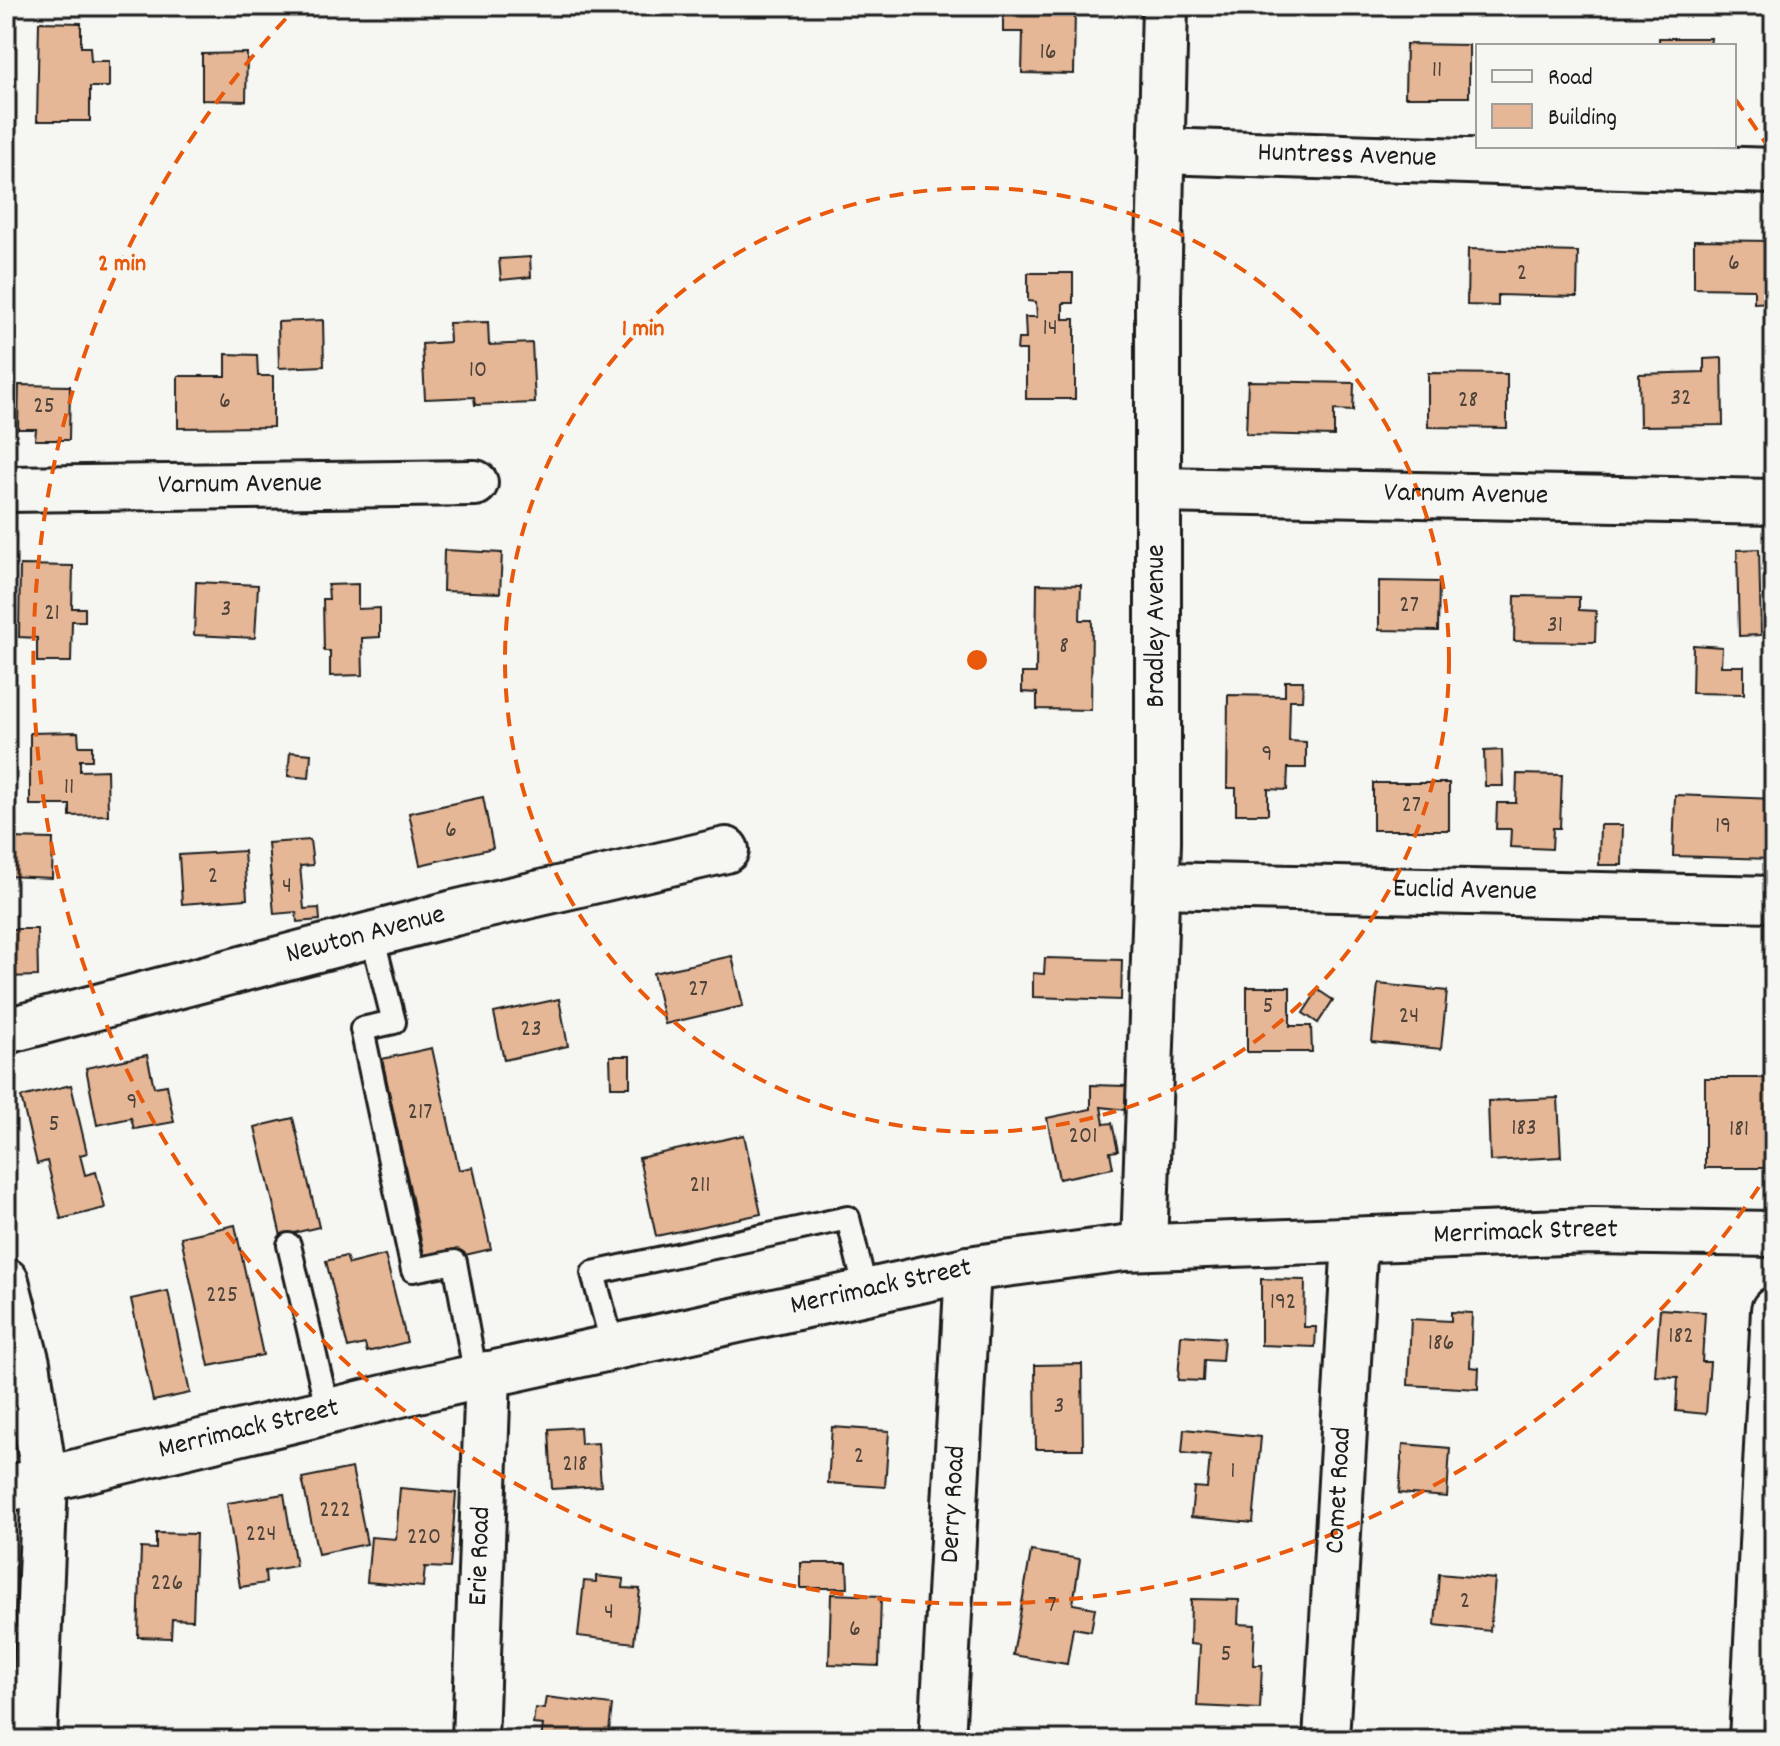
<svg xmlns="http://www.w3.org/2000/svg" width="1780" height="1746" viewBox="0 0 1780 1746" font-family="Dekko,sans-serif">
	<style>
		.building { fill: #e5b796; stroke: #1c1c1c; stroke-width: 2 }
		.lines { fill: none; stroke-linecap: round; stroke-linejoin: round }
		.service-casing { stroke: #1c1c1c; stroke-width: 28 }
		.minor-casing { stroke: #1c1c1c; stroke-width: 50 }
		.secondary-casing { stroke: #1c1c1c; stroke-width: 50 }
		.service { stroke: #f6f6f2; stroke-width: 22 }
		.minor { stroke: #f6f6f2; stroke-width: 44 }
		.secondary { stroke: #f6f6f2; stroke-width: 44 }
		.ring { fill: none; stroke: #e8590c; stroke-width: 4; stroke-dasharray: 14 10 }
		.labels { text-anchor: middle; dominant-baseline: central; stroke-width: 7; stroke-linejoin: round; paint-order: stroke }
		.number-label { font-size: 24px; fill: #4e433a }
		.street-label { font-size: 28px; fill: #1c1c1c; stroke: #f6f6f2 }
		.centre { fill: #e8590c; stroke: #f6f6f2; stroke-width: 4 }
		.ring-label { font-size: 24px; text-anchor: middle; font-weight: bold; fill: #e8590c; stroke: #f6f6f2; stroke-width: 7; stroke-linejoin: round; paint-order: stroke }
	</style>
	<rect width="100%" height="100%" fill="#f6f6f2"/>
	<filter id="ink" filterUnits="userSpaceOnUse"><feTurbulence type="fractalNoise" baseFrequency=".0125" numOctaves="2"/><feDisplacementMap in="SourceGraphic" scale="16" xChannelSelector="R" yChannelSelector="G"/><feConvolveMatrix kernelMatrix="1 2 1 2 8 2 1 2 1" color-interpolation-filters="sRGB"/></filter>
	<g filter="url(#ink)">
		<!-- building -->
		<g class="building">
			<polygon points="1003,6 1075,6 1074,74 1022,73 1023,32 1003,32"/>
			<polygon points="39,22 81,23 81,47 90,47 91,61 109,61 109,87 90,87 90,121 37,121"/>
			<polygon points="1659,38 1711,38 1710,46 1659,46"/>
			<polygon points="1406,44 1469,45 1469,97 1405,97"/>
			<polygon points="247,53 246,101 202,100 202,54"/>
			<polygon points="1694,240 1774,241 1774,302 1754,303 1754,289 1694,288"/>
			<polygon points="1468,249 1578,252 1577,297 1498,295 1498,306 1467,305"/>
			<polygon points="530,257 531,277 501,280 499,259"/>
			<polygon points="1028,273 1073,273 1073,303 1063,303 1063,319 1075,319 1075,399 1026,399 1026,350 1017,350 1018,339 1026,339 1025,317 1037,317 1036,302 1028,301"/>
			<polygon points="323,320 324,366 279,368 278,322"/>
			<polygon points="488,322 489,345 532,343 535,403 475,405 474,397 425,399 422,344 450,342 449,323"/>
			<polygon points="226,354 257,355 258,376 273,376 273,427 178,428 178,376 226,376"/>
			<polygon points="1722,358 1723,425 1640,426 1639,374 1704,372 1704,359"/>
			<polygon points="1428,373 1507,374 1507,428 1428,427"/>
			<polygon points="1248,381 1354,383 1353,411 1334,410 1334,436 1246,434"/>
			<polygon points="19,385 70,386 69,440 35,440 36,429 18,429"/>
			<polygon points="1759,549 1761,635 1739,636 1737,550"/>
			<polygon points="444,550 502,553 500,593 443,591"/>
			<polygon points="20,565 73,566 72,608 85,608 85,621 72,621 71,662 37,662 37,638 19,637"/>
			<polygon points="1379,581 1439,582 1438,631 1379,630"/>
			<polygon points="196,582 258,585 255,638 194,635"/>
			<polygon points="358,584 358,609 380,608 380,637 362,638 363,675 330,676 330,651 324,651 323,599 329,599 328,585"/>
			<polygon points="1037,584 1081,585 1080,620 1092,620 1091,710 1037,709 1037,693 1022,692 1022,673 1036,673"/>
			<polygon points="1515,596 1579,597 1579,610 1596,611 1595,642 1514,641"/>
			<polygon points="1693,645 1722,647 1721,666 1744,666 1744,694 1692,693"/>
			<polygon points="1285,681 1303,681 1302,700 1290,700 1289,741 1306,742 1306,768 1288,768 1287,790 1268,789 1268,814 1236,814 1236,788 1227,788 1228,695 1285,696"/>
			<polygon points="78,732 79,746 92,746 92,760 80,760 80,771 107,770 108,815 70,816 70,805 30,805 30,733"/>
			<polygon points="1502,750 1503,786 1485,786 1484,751"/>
			<polygon points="290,752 311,754 309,778 288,776"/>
			<polygon points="1517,774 1562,775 1560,828 1553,828 1552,849 1510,847 1511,829 1496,829 1497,803 1516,803"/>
			<rect x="1373" y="783" width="76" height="47"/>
			<polygon points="1675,795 1774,799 1772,859 1673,856"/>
			<polygon points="483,797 493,848 420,865 409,813"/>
			<polygon points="1600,825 1623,825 1622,865 1599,865"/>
			<polygon points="6,838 53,839 52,878 6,876"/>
			<polygon points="310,840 313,865 300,866 304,909 319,908 320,920 297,922 296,912 274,914 268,843"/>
			<polygon points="244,851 247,899 182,904 179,855"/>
			<polygon points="6,929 37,929 38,976 6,977"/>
			<polygon points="732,956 743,1006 665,1024 653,973"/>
			<polygon points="1045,958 1122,960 1121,1000 1033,997 1033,973 1044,974"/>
			<polygon points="1378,984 1447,991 1441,1049 1372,1042"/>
			<polygon points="1247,987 1290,987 1290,1026 1311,1026 1312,1052 1247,1052"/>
			<polygon points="1318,990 1333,1000 1318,1023 1303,1013"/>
			<polygon points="559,999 568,1046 504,1060 494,1013"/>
			<polygon points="432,1048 459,1170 473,1167 491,1249 426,1264 382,1059"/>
			<polygon points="147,1055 154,1087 167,1085 174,1122 134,1129 131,1118 97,1125 86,1068"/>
			<polygon points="610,1056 630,1056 630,1087 611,1087"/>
			<polygon points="1705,1078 1772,1078 1774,1168 1705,1168"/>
			<polygon points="71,1085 87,1153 80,1155 85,1175 96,1172 105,1208 61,1219 47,1161 37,1164 21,1097"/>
			<polygon points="1091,1085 1126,1086 1126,1110 1101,1107 1104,1124 1112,1123 1118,1151 1110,1152 1113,1168 1059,1179 1047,1118 1091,1109"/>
			<polygon points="1558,1098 1561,1157 1490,1161 1488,1101"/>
			<polygon points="293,1118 319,1227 281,1236 255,1127"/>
			<polygon points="744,1135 761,1214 656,1236 639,1158"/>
			<polygon points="235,1225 263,1355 209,1366 181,1237"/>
			<polygon points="385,1255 407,1342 367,1352 365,1344 348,1348 326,1261 346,1256 349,1264"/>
			<polygon points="1261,1279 1305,1280 1304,1327 1316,1327 1315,1347 1261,1345"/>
			<polygon points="168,1291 190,1393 153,1401 131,1299"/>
			<polygon points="1660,1309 1705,1312 1702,1362 1710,1362 1706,1414 1676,1411 1678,1377 1655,1376"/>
			<polygon points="1451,1312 1472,1313 1470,1367 1479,1368 1478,1389 1408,1385 1411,1319 1451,1321"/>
			<polygon points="1181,1335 1224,1338 1222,1361 1204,1360 1203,1381 1178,1380"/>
			<polygon points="1082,1364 1083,1449 1036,1449 1035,1365"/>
			<polygon points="580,1427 581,1444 598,1443 601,1486 552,1489 549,1429"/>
			<polygon points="832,1427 889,1431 885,1487 828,1483"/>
			<polygon points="1184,1429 1261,1437 1253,1523 1191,1517 1194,1487 1207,1488 1210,1456 1182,1453"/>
			<polygon points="1403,1444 1450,1448 1447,1497 1399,1493"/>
			<polygon points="352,1468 367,1544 318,1554 302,1478"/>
			<polygon points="400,1488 456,1493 450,1568 425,1567 423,1587 367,1582 371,1537 396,1539"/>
			<polygon points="284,1494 296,1566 265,1571 266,1583 240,1587 227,1503"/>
			<polygon points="156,1533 196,1534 193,1620 172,1619 171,1638 138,1637 141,1548 156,1549"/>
			<polygon points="1031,1551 1080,1559 1073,1604 1095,1608 1091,1631 1073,1628 1067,1664 1013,1655"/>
			<polygon points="801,1563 847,1563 848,1588 801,1588"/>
			<polygon points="1439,1574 1495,1579 1490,1631 1435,1625"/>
			<polygon points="596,1576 624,1579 623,1588 640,1589 634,1643 578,1636 584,1581 596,1582"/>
			<polygon points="831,1594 881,1596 879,1666 829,1664"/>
			<polygon points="1191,1599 1239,1600 1238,1624 1255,1625 1253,1665 1262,1665 1260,1709 1197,1706 1200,1645 1190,1644"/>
			<polygon points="546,1697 612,1705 608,1740 541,1740 543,1725 533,1724 535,1708 544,1709"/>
			<polygon points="1452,1730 1503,1733 1502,1740 1452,1740"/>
		</g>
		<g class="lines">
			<!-- service casing -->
			<g class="service-casing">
				<g id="service">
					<polyline points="372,935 394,1022 362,1029 413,1270 455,1262 476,1377"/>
					<polyline points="289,1245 328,1411"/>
					<polyline points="613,1347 593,1273 848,1218 866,1292"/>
				</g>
			</g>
			<!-- minor casing -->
			<g class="minor-casing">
				<g id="minor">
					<path id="s1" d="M 1161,151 L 1774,171"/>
					<path id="s2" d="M 6,489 L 475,483"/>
					<path id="s3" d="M 1158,490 L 1774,502"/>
					<path id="s4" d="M 1157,885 L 1774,899"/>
					<path id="s5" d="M 6,1031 L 454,913 L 726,850"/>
					<polyline points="1144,1247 1158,842 1158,296 1165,6"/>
					<polyline points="6,1281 27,1363 45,1481 34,1740"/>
					<path id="s6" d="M 475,1740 L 488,1374"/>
					<path id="s7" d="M 942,1740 L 968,1269"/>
					<path id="s8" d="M 1326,1740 L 1355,1240"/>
					<polyline points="1752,1740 1774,1310"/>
				</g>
			</g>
			<!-- secondary casing -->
			<g class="secondary-casing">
				<g id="secondary">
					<path id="s9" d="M 6,1489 L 413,1391 L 975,1268 L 1124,1248 L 1592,1231 L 1774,1234"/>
				</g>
			</g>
			<!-- service -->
			<use href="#service" class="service"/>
			<!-- minor -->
			<use href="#minor" class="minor"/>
			<!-- secondary -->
			<use href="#secondary" class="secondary"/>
		</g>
	</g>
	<!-- distance rings -->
	<g class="ring">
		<circle cx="977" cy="660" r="472"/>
		<path d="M1772 1167A943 943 0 1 1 293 11M1735 99A943 943 0 0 1 1772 153"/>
	</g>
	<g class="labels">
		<!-- number labels -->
		<g class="number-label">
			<text x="1048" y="53">16</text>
			<text x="1437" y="71">11</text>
			<text x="1734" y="264">6</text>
			<text x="1522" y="274">2</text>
			<text x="1050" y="329">14</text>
			<text x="478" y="371">10</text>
			<text x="1681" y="399">32</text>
			<text x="1468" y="401">28</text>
			<text x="225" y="402">6</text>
			<text x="44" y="407">25</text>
			<text x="1409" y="606">27</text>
			<text x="226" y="610">3</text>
			<text x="52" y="614">21</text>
			<text x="1555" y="626">31</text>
			<text x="1064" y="647">8</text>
			<text x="1267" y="755">9</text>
			<text x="69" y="788">11</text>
			<text x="1411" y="806">27</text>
			<text x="1723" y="827">19</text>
			<text x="451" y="831">6</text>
			<text x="213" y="877">2</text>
			<text x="287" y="887">4</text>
			<text x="698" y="990">27</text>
			<text x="1268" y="1007">5</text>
			<text x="1409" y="1017">24</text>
			<text x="531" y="1030">23</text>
			<text x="132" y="1103">9</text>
			<text x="420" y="1113">217</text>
			<text x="54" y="1125">5</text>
			<text x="1524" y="1129">183</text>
			<text x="1739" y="1130">181</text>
			<text x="1083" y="1137">201</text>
			<text x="700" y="1186">211</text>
			<text x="222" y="1296">225</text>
			<text x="1283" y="1303">192</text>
			<text x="1681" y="1337">182</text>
			<text x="1441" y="1344">186</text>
			<text x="1059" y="1407">3</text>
			<text x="859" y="1457">2</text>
			<text x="575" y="1465">218</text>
			<text x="1233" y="1472">1</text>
			<text x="335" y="1511">222</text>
			<text x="261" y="1535">224</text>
			<text x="424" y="1538">220</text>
			<text x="167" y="1584">226</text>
			<text x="1465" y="1602">2</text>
			<text x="1052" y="1606">7</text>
			<text x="609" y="1613">4</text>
			<text x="855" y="1630">6</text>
			<text x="1226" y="1655">5</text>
		</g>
		<!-- street labels -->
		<g class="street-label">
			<text stroke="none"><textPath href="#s1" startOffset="186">Huntress Avenue</textPath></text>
			<text stroke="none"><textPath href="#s2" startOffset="234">Varnum Avenue</textPath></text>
			<text stroke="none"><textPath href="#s3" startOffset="308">Varnum Avenue</textPath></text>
			<text transform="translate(1158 626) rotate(-90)">Bradley Avenue</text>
			<text stroke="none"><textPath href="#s4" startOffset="308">Euclid Avenue</textPath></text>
			<text stroke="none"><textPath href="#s5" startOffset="372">Newton Avenue</textPath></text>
			<text stroke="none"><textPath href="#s9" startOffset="1546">Merrimack Street</textPath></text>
			<text stroke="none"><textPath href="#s9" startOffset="898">Merrimack Street</textPath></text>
			<text stroke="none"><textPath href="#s9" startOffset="250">Merrimack Street</textPath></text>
			<text stroke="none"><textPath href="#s8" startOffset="250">Comet Road</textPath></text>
			<text stroke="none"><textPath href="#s7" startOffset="236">Derry Road</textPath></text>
			<text stroke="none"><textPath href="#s6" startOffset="184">Erie Road</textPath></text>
		</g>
	</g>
	<circle cx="977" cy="660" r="12" class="centre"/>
	<g class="ring-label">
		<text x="122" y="270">2 min</text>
		<text x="643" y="335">1 min</text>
	</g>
	<!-- margin -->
	<rect width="1780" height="1746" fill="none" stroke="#f6f6f2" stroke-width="32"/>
	<rect x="16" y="16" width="1748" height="1714" fill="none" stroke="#1c1c1c" stroke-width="3" filter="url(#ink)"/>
	<!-- legend -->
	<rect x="1476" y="44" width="260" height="104" fill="#f6f6f2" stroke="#9f9f9c" stroke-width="2"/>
	<rect x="1492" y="70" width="40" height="12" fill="#f6f6f2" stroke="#9f9f9c" stroke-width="2"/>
	<text x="1548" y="84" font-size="24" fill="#1c1c1c">Road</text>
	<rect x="1492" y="104" width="40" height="24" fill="#e5b796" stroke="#9f9f9c" stroke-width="2"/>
	<text x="1548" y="124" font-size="24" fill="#1c1c1c">Building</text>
</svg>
